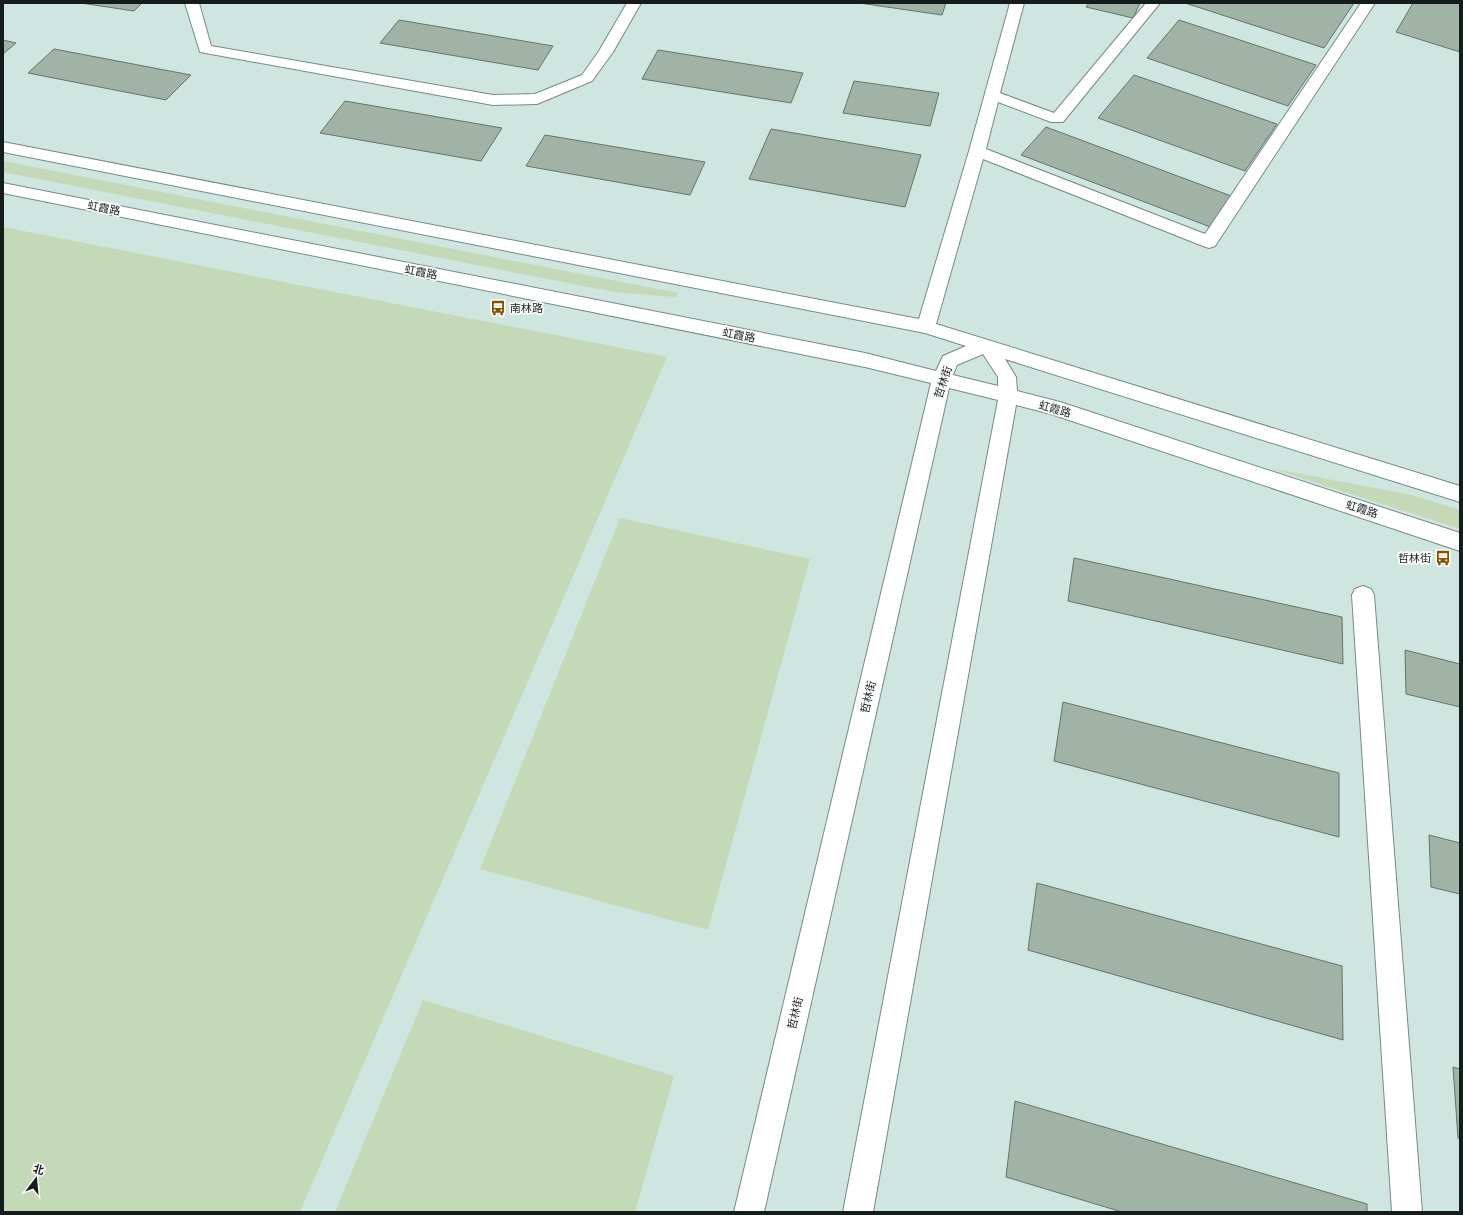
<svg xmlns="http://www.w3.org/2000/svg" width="1463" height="1215" viewBox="0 0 1463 1215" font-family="Arial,'Noto Sans SC',sans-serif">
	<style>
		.green { fill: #c4d9b7 }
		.building { fill: #a1b2a6; stroke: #647469 }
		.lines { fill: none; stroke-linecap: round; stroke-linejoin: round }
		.minor-casing { stroke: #758a85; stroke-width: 2 }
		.minor { fill: #fff; fill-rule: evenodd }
		.labels { text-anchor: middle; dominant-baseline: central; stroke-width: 3.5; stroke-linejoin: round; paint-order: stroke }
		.street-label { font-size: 11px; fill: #141d1b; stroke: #fff }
		.poi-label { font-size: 11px; fill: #141d1b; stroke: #fff; text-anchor: start }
	</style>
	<rect width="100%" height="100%" fill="#cfe6e0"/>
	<!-- green -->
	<g class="green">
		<polygon points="3,161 678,293 676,297 614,292 3,172"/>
		<polygon points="3,227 667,357 300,1212 3,1212"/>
		<polygon points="1270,468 1412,495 1460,510 1460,529"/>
		<polygon points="620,518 810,559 708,930 480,869"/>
		<polygon points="423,1000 674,1076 635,1212 335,1212"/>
	</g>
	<!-- building -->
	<g class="building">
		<polygon points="81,3 142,3 134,11"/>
		<polygon points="859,3 946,3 942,15"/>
		<polygon points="1089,3 1140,3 1133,18 1086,7"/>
		<polygon points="1185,3 1354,3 1324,48"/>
		<polygon points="1413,3 1460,3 1460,52 1396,32"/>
		<polygon points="399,20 553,46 538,70 380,43"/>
		<polygon points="1179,20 1316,65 1288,106 1147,58"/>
		<polygon points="3,40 16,43 3,54"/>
		<polygon points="54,49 191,75 166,100 28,73"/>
		<polygon points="658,50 803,73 791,103 642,79"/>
		<polygon points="1134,75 1277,124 1245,171 1098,118"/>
		<polygon points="854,81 939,93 930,126 843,113"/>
		<polygon points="345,101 502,128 481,161 320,133"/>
		<polygon points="1046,127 1234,197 1213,228 1021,155"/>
		<polygon points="771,129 921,155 905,207 749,179"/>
		<polygon points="545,135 705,162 690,195 526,166"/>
		<polygon points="1074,558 1342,617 1343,664 1068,601"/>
		<polygon points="1405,650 1460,664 1460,707 1406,694"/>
		<polygon points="1063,702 1339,773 1339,837 1054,761"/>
		<polygon points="1429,835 1460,843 1460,894 1431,887"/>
		<polygon points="1037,883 1342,966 1343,1040 1028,950"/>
		<polygon points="1453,1067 1460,1069 1460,1139 1458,1138"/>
		<polygon points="1015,1101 1367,1204 1367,1212 1122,1212 1006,1177"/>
	</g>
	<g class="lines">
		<!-- minor casing -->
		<g class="minor-casing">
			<g id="minor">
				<polygon points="185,3 199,3 211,46 493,95 535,94 582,75 599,51 627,3 641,3 613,52 592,81 537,104 493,105 200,52"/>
				<path d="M 1010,3 L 1024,3 L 1000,93 L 1054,113 L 1146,3 L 1160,3 L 1063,122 L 1051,122 L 998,102 L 986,149 L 1205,234 L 1361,3 L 1375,3 L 1215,246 L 1209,248 L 1203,246 L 983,159 L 936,324 L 1460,486 L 1460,502 L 1005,359 L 1016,377 L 1017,391 L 1060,402 L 1460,533 L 1460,551 L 1051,414 L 1016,405 L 873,1212 L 843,1212 L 998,400 L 949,388 L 764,1212 L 734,1212 L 931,383 L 865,367 L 3,193 L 3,183 L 865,353 L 936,371 L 943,356 L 966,346 L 925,333 L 3,152 L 3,142 L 919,319 L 969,151 ZM 983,354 L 998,377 L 998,386 L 953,375 L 957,365 Z"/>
				<polygon points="1363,586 1371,589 1374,595 1422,1212 1392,1212 1352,595 1355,589"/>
			</g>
		</g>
		<!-- minor -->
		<use href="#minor" class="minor"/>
	</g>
	<!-- icons -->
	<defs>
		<g id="bus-bare" transform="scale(1.2)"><path d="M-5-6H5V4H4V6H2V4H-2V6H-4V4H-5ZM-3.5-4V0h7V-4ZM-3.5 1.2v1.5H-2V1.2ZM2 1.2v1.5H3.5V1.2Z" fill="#865000" stroke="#fff" stroke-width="2.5" paint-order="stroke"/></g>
	</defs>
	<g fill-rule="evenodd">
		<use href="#bus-bare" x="498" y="308"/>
		<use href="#bus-bare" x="1443" y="558"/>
	</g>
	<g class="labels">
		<!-- street labels -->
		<g class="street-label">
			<text transform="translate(104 208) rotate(11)">虹霞路</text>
			<text transform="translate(421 272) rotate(11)">虹霞路</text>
			<text transform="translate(739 335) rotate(11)">虹霞路</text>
			<text transform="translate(943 382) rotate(-71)">哲林街</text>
			<text transform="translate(1055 409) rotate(16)">虹霞路</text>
			<text transform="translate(1362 509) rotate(18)">虹霞路</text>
			<text transform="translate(868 697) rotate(-77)">哲林街</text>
			<text transform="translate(795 1013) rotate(-77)">哲林街</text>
		</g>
		<!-- poi labels -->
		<g class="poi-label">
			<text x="510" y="308">南林路</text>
			<text x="1431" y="558" text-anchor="end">哲林街</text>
		</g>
	</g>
	<!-- border -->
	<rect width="1463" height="1215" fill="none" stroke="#141d1b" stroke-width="8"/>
	<!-- north arrow -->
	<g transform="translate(36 1179) rotate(16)" stroke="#ffffff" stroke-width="3" paint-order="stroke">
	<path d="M0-3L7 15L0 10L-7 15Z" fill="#141d1b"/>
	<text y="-6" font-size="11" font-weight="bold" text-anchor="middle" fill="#141d1b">北</text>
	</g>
</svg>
